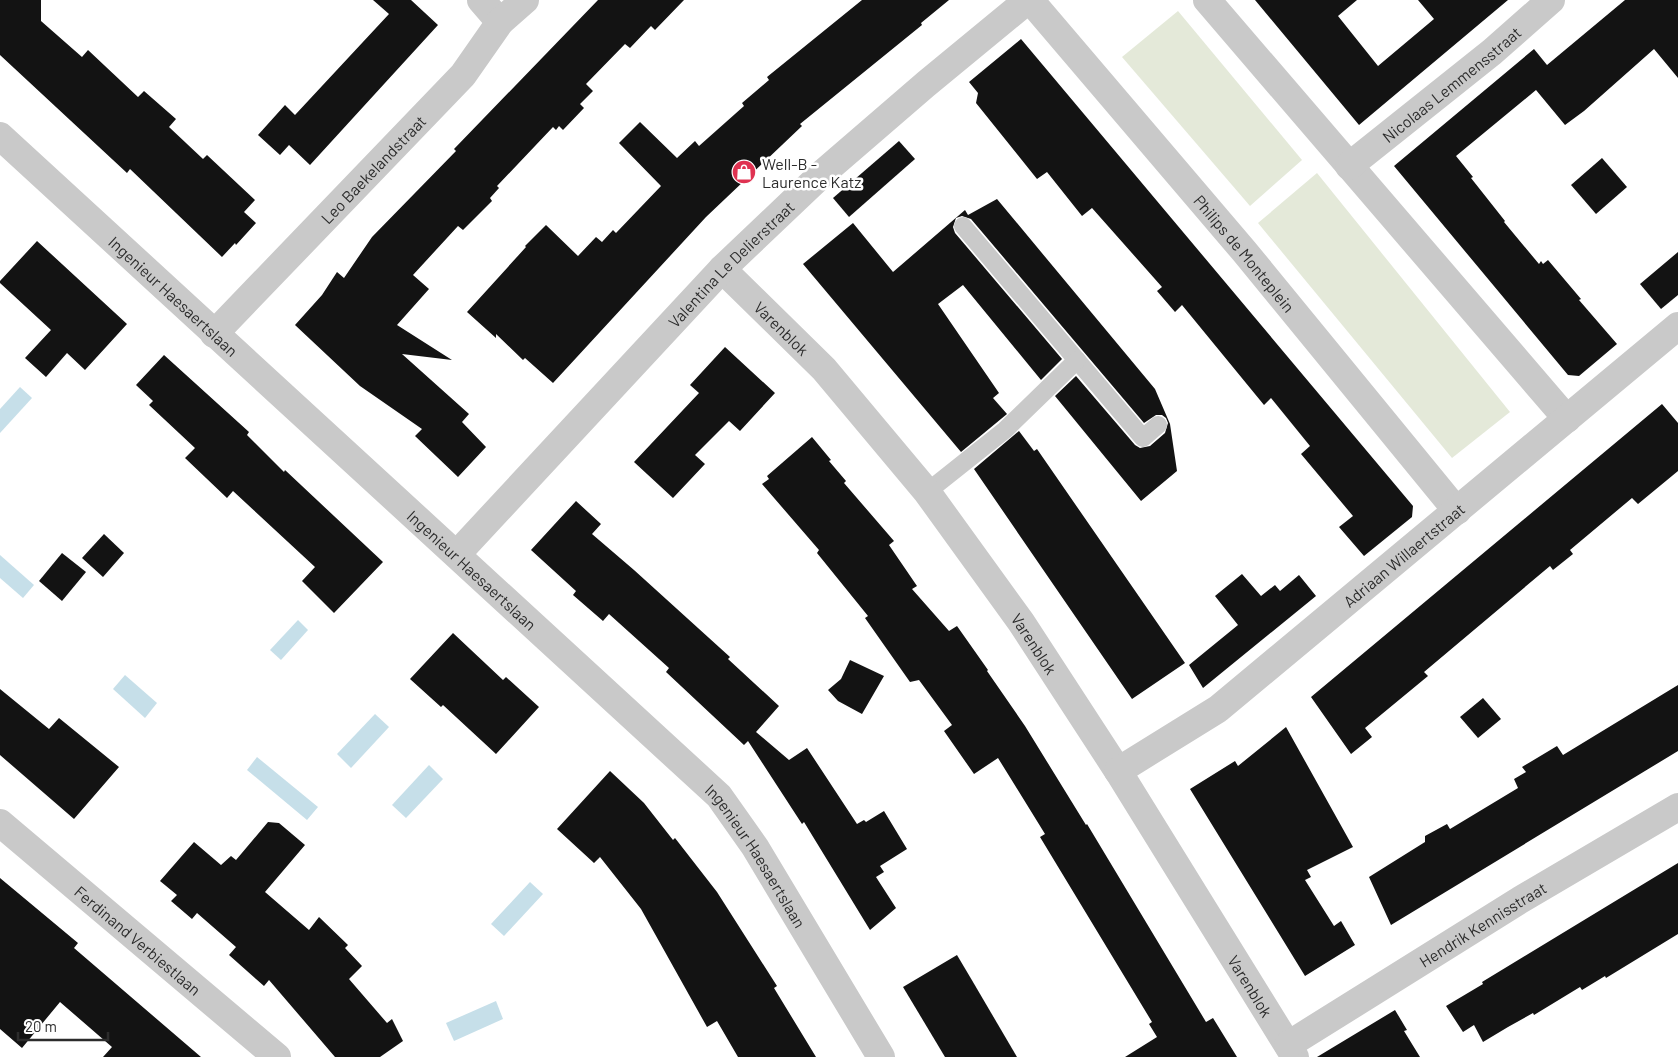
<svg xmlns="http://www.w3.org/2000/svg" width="1678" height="1057" viewBox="0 0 1678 1057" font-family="Barlow,sans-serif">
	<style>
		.green { fill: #e4e9d9 }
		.water { fill: #c6dfe9 }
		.building { fill: #131313 }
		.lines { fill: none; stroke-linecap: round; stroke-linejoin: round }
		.lane { stroke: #c9c9c9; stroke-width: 18 }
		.street { stroke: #c9c9c9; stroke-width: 28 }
		.labels { text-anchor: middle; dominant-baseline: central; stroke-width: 5; stroke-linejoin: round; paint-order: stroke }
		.street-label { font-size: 16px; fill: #2c2c2c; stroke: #fff }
		.poi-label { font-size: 16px; fill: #2c2c2c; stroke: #fff; text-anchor: start }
	</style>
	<rect width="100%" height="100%" fill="#fff"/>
	<!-- green -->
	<g class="green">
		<polygon points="1178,11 1302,160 1250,206 1122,57"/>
		<polygon points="1317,173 1510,412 1452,458 1258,223"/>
	</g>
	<!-- water -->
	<g class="water">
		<polygon points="20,387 32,398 0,433 0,409"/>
		<polygon points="0,555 34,585 23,598 0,578"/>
		<polygon points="298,620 308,630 281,660 270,650"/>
		<polygon points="125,675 157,703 145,718 113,689"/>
		<polygon points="375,714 389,727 351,768 337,754"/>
		<polygon points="257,757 318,807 307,820 247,770"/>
		<polygon points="429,765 443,779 406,818 392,805"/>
		<polygon points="530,882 543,894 504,936 491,924"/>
		<polygon points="496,1001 503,1019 454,1041 446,1023"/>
	</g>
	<!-- building -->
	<g class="building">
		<polygon points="0,0 41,0 41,21 82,57 88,50 138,97 144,91 176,119 169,127 203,159 207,155 255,200 244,212 256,223 236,245 235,243 222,257 130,169 127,173 0,55"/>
		<polygon points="373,0 411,0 438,25 310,165 289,145 280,155 258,135 285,105 295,115 389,14"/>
		<polygon points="598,0 684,0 655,30 651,26 630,48 625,44 586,84 593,91 580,104 584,108 563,130 559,126 556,130 553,127 497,186 499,188 490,198 492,201 463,230 458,226 413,275 429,289 397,325 452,360 402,354 469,414 462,422 486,447 458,477 415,436 422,429 360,386 295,325 322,295 337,272 344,278 372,237 456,151 454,149"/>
		<polygon points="862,0 949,0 921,23 922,25 800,124 802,126 706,217 553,383 525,358 523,360 496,334 496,338 467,312 526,247 525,246 546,225 578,256 596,237 602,242 613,230 616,233 661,186 619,143 640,122 677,158 695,141 699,146 744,106 742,103 769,80 767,77"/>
		<polygon points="1255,0 1357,0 1338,16 1378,66 1434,19 1418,0 1508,0 1359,125"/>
		<polygon points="1625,0 1678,0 1678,78 1654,49 1584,111 1565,125 1536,90 1456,156 1473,177 1471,178 1505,221 1504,222 1539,264 1541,261 1543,264 1548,260 1581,299 1579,300 1617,344 1579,376 1568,375 1394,166 1534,49 1547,65"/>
		<polygon points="1021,39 1413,506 1412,517 1364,556 1339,527 1353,516 1301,454 1310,446 1271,398 1264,405 1182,305 1175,312 1157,291 1162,287 1092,208 1082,216 1047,172 1037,179 976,103 978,93 969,82"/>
		<polygon points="899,141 915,159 849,217 833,198"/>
		<polygon points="1602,158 1627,187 1596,214 1571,185"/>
		<polygon points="997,199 1155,389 1170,424 1177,471 1141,501 1055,396 1076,376 1135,445 1140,448 1150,446 1165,433 1168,423 1166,418 1162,415 1156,415 1144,423 971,219 962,216 956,218 953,227 955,233 1062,359 1041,380 963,285 938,304 999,393 993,398 1007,414 961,452 803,264 853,223 893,272 965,210 968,215"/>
		<polygon points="37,241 127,324 85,370 67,353 46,377 25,358 51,330 0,283 0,281"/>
		<polygon points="1678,252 1678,295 1661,309 1640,284"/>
		<polygon points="725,347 775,393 740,431 729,421 695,455 705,464 673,498 634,462 699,393 690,385"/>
		<polygon points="164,355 249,432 247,435 284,472 285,470 383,562 334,613 302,581 315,567 233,491 227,498 185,458 195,448 149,405 153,401 136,385"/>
		<polygon points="1662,404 1678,423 1678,471 1638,504 1632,498 1570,550 1573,554 1553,570 1550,566 1424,672 1428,676 1365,728 1372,737 1351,754 1311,697"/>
		<polygon points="1019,431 1034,451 1037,449 1185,663 1132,699 974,469"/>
		<polygon points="812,437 831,460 829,461 846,481 844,483 894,541 889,545 917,586 912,589 949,631 957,626 988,670 987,671 1025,726 1086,825 1087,824 1206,1022 1213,1018 1237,1057 1125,1057 1157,1037 1149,1024 1152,1022 1040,837 1045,834 998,758 974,774 944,731 952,725 919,680 910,682 865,618 868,616 817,553 819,550 762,484 769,479 767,476"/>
		<polygon points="576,501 601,524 592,534 634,570 730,657 728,659 779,706 756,732 789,760 807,748 857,824 864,820 866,822 884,811 907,849 880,866 884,872 876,877 896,908 870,930 804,822 802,824 748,741 744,745 666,672 669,668 609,614 603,621 573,595 576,591 531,550"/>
		<polygon points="104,534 124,553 103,577 82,558"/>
		<polygon points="62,553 86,572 62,601 39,581"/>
		<polygon points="1242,574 1261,596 1275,585 1280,591 1299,575 1316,596 1203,688 1189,665 1238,625 1215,596"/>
		<polygon points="453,633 503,680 506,677 539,707 496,754 443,705 441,707 410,679"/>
		<polygon points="850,660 884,676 862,714 838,701 828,690 841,679"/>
		<polygon points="1678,685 1678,751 1391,925 1369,877 1425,842 1425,836 1447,824 1450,829 1518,788 1514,779 1526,772 1522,767 1557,746 1563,755"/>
		<polygon points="0,689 49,729 59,718 119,767 74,819 0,755"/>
		<polygon points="1483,698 1501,719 1478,738 1460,717"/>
		<polygon points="1286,727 1353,847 1307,870 1311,877 1305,880 1334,926 1341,921 1355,945 1305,976 1190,789 1235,761 1238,766"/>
		<polygon points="610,771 644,803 673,840 675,838 717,892 777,986 774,988 816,1057 738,1057 717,1021 707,1027 641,909 600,857 594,863 557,829"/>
		<polygon points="268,822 279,823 305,845 265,892 309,930 319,917 348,945 345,948 362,966 349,979 387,1023 392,1019 403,1041 380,1057 335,1057 269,980 264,986 229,955 236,947 197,913 192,919 171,901 177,895 160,881 194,842 221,865 231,856 236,860"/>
		<polygon points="1678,863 1678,934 1606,978 1605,976 1582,990 1580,987 1534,1015 1533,1013 1508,1027 1483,1042 1474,1025 1463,1032 1446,1006 1483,984 1482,982"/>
		<polygon points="0,878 78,943 74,948 201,1057 103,1057 112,1047 60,1002 22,1048 0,1029"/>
		<polygon points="957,955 973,982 1017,1057 945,1057 903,987"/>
		<polygon points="1395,1010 1407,1030 1404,1031 1420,1057 1317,1057"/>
	</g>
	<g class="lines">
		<!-- lane -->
		<g class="lane">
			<polyline points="963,226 1143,438 1158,425"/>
			<polyline points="927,492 1005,430 1077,360"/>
		</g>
		<!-- street -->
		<g class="street">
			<polyline points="481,0 500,22"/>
			<path id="s1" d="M 1030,0 L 1244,251 L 1457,511"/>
			<polyline points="1207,0 1567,419"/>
			<path id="s2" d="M 0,136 L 719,796 L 755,847 L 881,1057"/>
			<path id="s3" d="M 1349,166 L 1492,52 L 1551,0"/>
			<path id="s4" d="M 722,269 L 824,369 L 927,492 L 1021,622 L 1118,771 L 1295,1057"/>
			<path id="s5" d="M 214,334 L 463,75 L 500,22 L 525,0"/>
			<path id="s6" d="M 457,554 L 722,269 L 824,172 L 926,84 L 1028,0"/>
			<path id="s7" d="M 1118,771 L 1218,709 L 1678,326"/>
			<path id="s8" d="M 0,823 L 277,1057"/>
			<path id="s9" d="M 1288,1045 L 1520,900 L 1678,807"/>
		</g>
	</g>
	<!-- icons -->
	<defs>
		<g id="shop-disc" transform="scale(1.25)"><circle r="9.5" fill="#df3251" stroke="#fff"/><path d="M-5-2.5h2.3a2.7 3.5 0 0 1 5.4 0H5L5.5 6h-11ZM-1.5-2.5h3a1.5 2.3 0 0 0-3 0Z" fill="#fff"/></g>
	</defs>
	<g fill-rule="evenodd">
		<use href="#shop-disc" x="744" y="172"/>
	</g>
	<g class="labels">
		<!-- street labels -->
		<g class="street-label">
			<text stroke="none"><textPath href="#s3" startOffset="131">Nicolaas Lemmensstraat</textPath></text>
			<text stroke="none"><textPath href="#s5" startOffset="229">Leo Baekelandstraat</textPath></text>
			<text stroke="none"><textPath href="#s1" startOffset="332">Philips de Monteplein</textPath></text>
			<text stroke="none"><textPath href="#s6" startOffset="399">Valentina Le Delierstraat</textPath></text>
			<text stroke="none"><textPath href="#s2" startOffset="236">Ingenieur Haesaertslaan</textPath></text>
			<text stroke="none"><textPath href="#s4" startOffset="84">Varenblok</textPath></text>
			<text stroke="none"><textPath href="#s7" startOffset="359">Adriaan Willaertstraat</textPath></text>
			<text stroke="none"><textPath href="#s2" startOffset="641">Ingenieur Haesaertslaan</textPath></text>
			<text stroke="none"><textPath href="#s4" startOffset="489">Varenblok</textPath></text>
			<text stroke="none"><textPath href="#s2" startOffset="1046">Ingenieur Haesaertslaan</textPath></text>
			<text stroke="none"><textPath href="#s9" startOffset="229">Hendrik Kennisstraat</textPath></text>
			<text stroke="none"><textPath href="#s8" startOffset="181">Ferdinand Verbiestlaan</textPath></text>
			<text stroke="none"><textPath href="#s4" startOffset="894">Varenblok</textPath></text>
		</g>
		<!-- poi labels -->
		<g class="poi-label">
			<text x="762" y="163">Well-B -<tspan x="762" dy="18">Laurence Katz</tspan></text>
		</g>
	</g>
	<!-- scale -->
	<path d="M18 1032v8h90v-8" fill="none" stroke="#2c2c2c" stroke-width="2.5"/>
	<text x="25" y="1032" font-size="15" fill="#2c2c2c" stroke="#ffffff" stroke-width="4" paint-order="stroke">20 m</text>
</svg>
